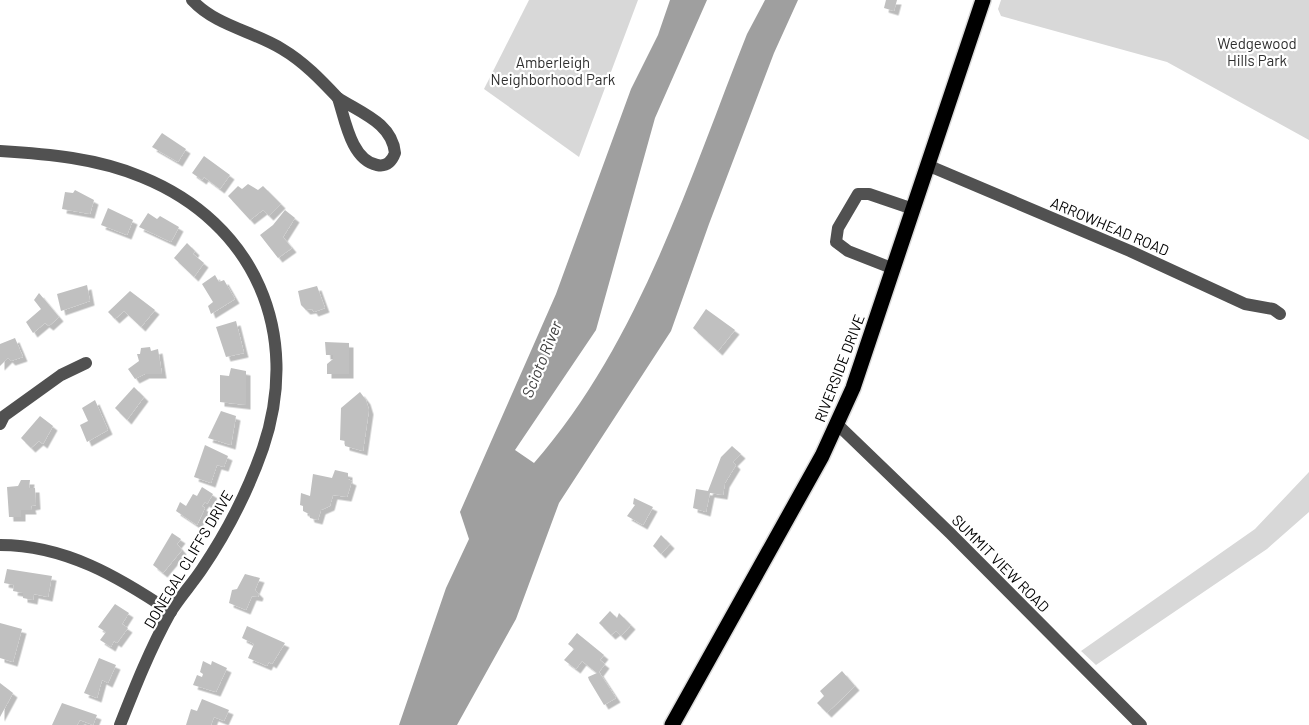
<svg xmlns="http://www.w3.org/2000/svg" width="1309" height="725" viewBox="0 0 1309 725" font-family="Barlow,sans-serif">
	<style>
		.green { fill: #d8d8d8 }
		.water { fill: #9f9f9f }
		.building { fill: #c0c0c0; filter: url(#shadow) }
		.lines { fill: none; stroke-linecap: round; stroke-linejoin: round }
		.major-casing { stroke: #dbdbdb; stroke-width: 18 }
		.minor { stroke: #515151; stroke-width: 12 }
		.major { stroke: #000; stroke-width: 15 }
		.labels { text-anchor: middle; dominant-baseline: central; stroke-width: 4.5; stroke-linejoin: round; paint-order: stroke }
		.park-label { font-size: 15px; fill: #2f2f2f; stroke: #fff }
		.street-label { font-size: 15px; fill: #000; stroke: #fff }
		.water-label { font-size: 16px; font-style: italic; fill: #404040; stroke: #fff }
	</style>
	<defs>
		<filter id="shadow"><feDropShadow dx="4.5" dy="4.5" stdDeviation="0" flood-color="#0004"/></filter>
	</defs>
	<rect width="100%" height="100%" fill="#fff"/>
	<!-- green -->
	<g class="green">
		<polygon points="529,0 638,0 579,157 484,89"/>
		<polygon points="1001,0 1309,0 1309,140 1167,62 1001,16 998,9"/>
		<polygon points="1309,472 1309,512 1267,549 1096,665 1081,651 1255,529"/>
	</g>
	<!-- water -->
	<path class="water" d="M 670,0 L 707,0 L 655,118 L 596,330 L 515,450 L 534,463 C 639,343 689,180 747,34 L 765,0 L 798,0 L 774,53 L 709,224 L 671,331 L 559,503 L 516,619 L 457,725 L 399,725 L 446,588 L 469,539 L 460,512 L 556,294 L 631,89 L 658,35 Z"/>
	<!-- building -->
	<g class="building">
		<polygon points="886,0 897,0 894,11 884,8"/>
		<polygon points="162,133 186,149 178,162 152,147"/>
		<polygon points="204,156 230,175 220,189 204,177 202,180 192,173"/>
		<polygon points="248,184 258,190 263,186 281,204 269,216 263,210 250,220 228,196 238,186 242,189"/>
		<polygon points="75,190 94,200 90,214 62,209 65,192 73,193"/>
		<polygon points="108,208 133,220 127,235 101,225"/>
		<polygon points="285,210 295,218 283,237 292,248 278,258 260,235 273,225"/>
		<polygon points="148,213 157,219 160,216 179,227 171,242 139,227"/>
		<polygon points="187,243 195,251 193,254 204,263 194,277 174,258"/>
		<polygon points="215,275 219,282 224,280 235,299 211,314 208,306 213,302 202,284"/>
		<polygon points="87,285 90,301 61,311 57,294"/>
		<polygon points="317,286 325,308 314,312 312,309 306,310 301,305 298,291"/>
		<polygon points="130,291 155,310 141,327 124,311 115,319 108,312"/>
		<polygon points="39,293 59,317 49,326 45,323 33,333 26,322 41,309 34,300"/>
		<polygon points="706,309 735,330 718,351 693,328"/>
		<polygon points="236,321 244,353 226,357 216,327"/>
		<polygon points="15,338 23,357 11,361 8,358 0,366 0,344"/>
		<polygon points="325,342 349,343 349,374 327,374 327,364 333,359 333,355 326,355"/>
		<polygon points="150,347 151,351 158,349 162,374 145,374 135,379 128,369 139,361 137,354 140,354 141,348"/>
		<polygon points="231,368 246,371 246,405 220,402 220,375 229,376"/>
		<polygon points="134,387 144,397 127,420 115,408"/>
		<polygon points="360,392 366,400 369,410 363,451 345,446 345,441 340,440 341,408"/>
		<polygon points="95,400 108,430 87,442 80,425 88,421 82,408"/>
		<polygon points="221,411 236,416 231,445 208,438"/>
		<polygon points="40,416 53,426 43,444 39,441 31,448 21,438"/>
		<polygon points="205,445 228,456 224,467 217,465 211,483 194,477"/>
		<polygon points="732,446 741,454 733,462 736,465 725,483 723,495 710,493 706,512 693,508 696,489 708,491 721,457"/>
		<polygon points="335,470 348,473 348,479 352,481 347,497 333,495 330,506 321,510 318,520 310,518 309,514 303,511 303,506 300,505 301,493 310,496 313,474 332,478"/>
		<polygon points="21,480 30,480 29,488 35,488 36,505 31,506 32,510 21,510 21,517 9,517 7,487 18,486"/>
		<polygon points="202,487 213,494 207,504 205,502 202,506 205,508 197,525 176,511 180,502 186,506 193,494 197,496"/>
		<polygon points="634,498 653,507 643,525 627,516 635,505 633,504"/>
		<polygon points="172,533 181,539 177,544 182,550 163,573 153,565"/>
		<polygon points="661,535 670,544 661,554 653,546"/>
		<polygon points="7,569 52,576 48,597 34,594 33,600 23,598 23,593 13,591 14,585 4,583"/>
		<polygon points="245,574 260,578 255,590 259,594 258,597 252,596 246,610 229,603 232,590 237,589"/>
		<polygon points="115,604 129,613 122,624 128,628 117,643 114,641 111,647 100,640 106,632 98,627"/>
		<polygon points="610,611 617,618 619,613 631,625 621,636 616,631 611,635 599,623"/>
		<polygon points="0,623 22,629 13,662 0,658"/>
		<polygon points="247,626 285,643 272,664 269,662 267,666 248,658 254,644 242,638"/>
		<polygon points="577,633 604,655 600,660 605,664 599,672 616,698 604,705 589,680 588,677 597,673 582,661 576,669 564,660 574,649 568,644"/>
		<polygon points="99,658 116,665 108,683 102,680 97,698 84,693"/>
		<polygon points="203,661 211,665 212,661 227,668 216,692 193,685 197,675 202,677 203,674 200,672"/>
		<polygon points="842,671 855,686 827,713 817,703 824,696 820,691"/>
		<polygon points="0,683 13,693 0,717"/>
		<polygon points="202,699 229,710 224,721 214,717 211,725 186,725 191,709 197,711"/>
		<polygon points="62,703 97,715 93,725 80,720 77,725 52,725"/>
	</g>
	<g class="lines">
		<!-- major casing -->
		<g class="major-casing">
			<polyline id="major" points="672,725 822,456 853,388 983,0"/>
		</g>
		<!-- minor -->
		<g class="minor">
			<path d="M 192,0 C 216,26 253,31 282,49 C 304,62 321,80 338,98"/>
			<path d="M 338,98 C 361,113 392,123 395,153 C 392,161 387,167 377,165 C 351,160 345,119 338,98 Z"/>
			<path d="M 0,151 C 48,154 97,158 142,177 C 255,223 302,333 263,448 C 248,491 227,532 202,569 C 192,584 179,598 170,613 C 150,649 135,687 120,725"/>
			<polyline points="927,165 1130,251 1245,304 1273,309 1280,314"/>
			<polyline points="894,269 848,251 836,242 838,228 858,194 869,194 913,209"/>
			<polyline points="0,424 4,416 61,375 86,363"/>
			<polyline points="838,425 950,533 1141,725"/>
			<path d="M 0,545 C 65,545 119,577 171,612"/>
		</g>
		<!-- major -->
		<use href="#major" class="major"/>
	</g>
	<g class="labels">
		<!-- park labels -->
		<g class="park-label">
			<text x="1257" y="43">Wedgewood<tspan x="1257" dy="17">Hills Park</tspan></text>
			<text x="553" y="62">Amberleigh<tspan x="553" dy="17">Neighborhood Park</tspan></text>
		</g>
		<!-- street labels -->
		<g class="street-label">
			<text transform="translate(1110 226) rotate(23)">ARROWHEAD ROAD</text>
			<text transform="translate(839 368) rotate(-69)">RIVERSIDE DRIVE</text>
			<text transform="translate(188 559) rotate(-59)">DONEGAL CLIFFS DRIVE</text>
			<text transform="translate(1001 563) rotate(45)">SUMMIT VIEW ROAD</text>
		</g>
		<!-- water labels -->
		<g class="water-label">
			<text transform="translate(541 359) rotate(-68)">Scioto River</text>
		</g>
	</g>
</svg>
